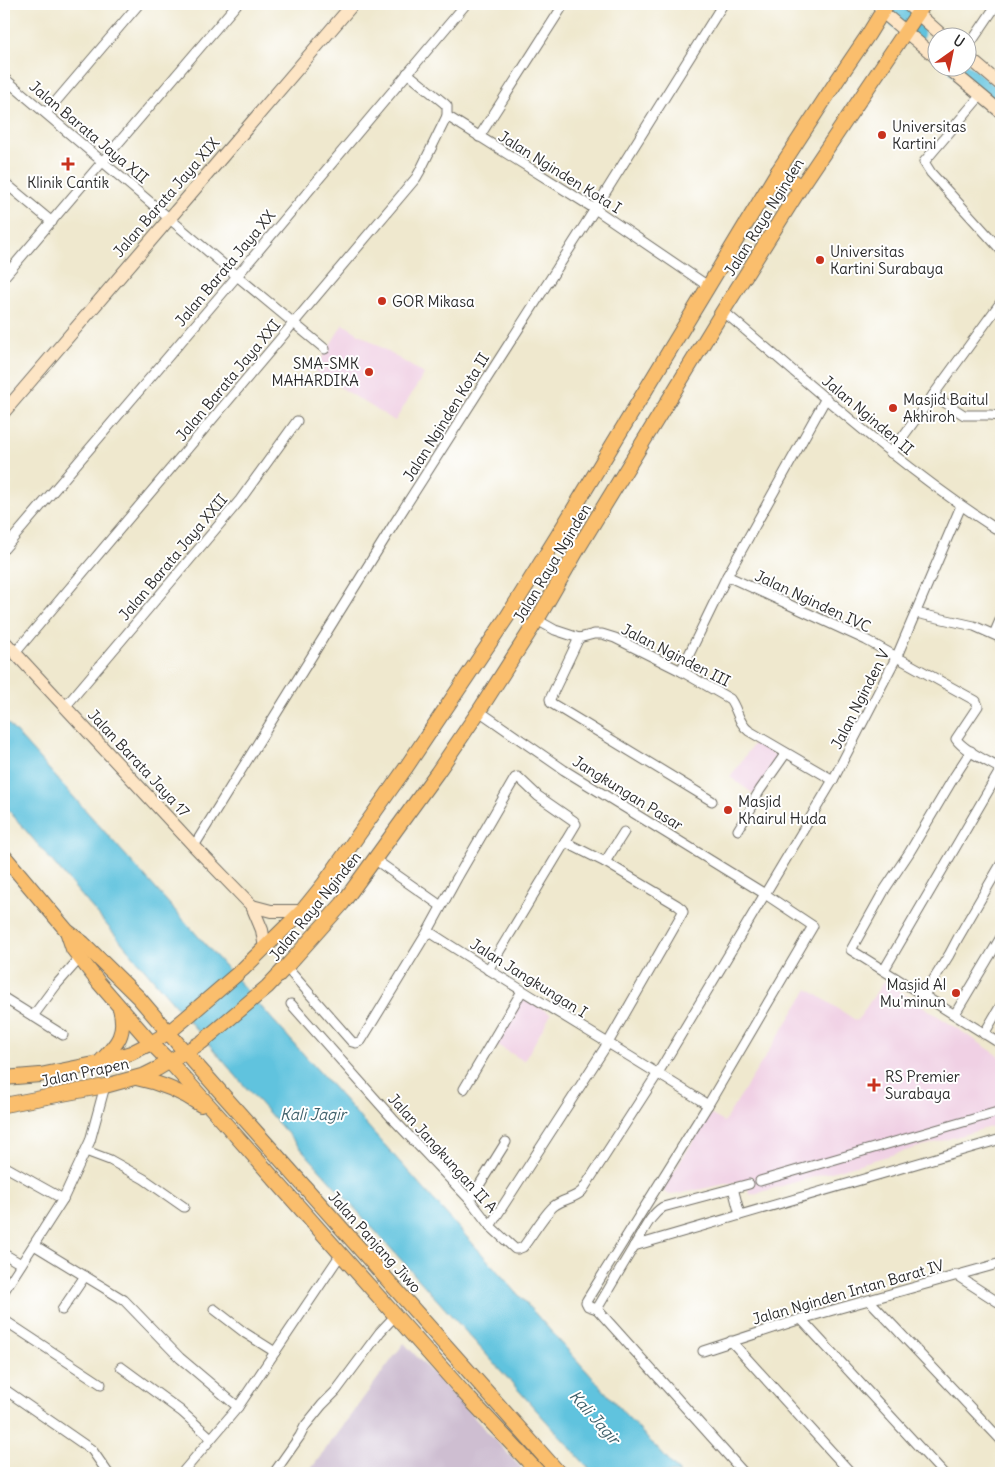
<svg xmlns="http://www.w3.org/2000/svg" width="1005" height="1477" viewBox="0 0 1005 1477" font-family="Delius,sans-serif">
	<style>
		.built { fill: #f0d0e4 }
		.industrial { fill: #cebed1 }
		.water { fill: #60c3de; stroke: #467784 }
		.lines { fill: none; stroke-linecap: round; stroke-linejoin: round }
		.river { stroke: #60c3de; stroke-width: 19 }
		.street-casing { stroke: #706d64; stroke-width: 11 }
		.secondary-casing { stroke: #706d64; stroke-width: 14 }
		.primary-casing { stroke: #706d64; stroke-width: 16 }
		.street { stroke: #fff; stroke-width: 9 }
		.secondary { stroke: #fde5c5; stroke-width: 12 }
		.primary { stroke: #fabe6d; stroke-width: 14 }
		.poi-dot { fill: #c8321e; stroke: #fff; stroke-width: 2 }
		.labels { text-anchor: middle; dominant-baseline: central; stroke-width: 4; stroke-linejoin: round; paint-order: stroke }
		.poi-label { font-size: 15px; fill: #2b2b2b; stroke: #fff; text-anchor: start }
		.street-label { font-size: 15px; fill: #2b2b2b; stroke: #fff }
		.water-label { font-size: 16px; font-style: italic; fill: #3e606a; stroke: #fff }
	</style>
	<rect width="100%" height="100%" fill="#fff"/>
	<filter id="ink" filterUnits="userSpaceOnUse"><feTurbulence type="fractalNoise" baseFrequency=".02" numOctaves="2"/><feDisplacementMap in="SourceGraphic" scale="10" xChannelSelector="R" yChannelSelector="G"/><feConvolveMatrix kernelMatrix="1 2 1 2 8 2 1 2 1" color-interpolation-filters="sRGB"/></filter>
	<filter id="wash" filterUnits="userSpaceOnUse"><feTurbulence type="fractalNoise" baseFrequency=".0096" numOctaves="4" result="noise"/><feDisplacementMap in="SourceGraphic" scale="20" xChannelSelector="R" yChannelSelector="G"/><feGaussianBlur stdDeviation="1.12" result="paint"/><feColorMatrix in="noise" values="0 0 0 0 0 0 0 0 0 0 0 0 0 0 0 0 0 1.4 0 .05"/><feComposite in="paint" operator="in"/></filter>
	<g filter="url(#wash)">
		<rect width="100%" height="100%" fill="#efe8ce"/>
		<!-- built -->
		<g class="built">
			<polygon points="343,324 424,374 395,421 314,371"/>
			<polygon points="756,741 781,759 755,795 730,777"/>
			<polygon points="884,981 1001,1057 1001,1124 750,1195 745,1180 673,1195 667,1194 664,1191 665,1186 710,1114 724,1122 808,989 857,1021"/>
			<polygon points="519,995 551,1014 524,1061 492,1042"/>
		</g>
		<!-- industrial -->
		<polygon class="industrial" points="404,1343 526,1473 308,1473"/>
		<!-- water -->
		<polygon class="water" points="4,719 625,1414 680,1473 593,1473 242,1083 4,805"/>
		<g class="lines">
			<!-- river -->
			<g class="river">
				<polyline points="908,4 898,19 915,33"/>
				<polyline points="958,68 1001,103"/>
			</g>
		</g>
	</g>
	<g filter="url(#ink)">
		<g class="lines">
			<!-- street casing -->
			<g class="street-casing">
				<g id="street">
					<polyline points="968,47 997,4"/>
					<polyline points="407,73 444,103 447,106 447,116 595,209 708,286"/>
					<polyline points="4,78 237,276 325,349"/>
					<polyline points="981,95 924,162 931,173 1001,250"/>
					<polyline points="46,113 139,4"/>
					<polyline points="479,137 564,4"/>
					<polyline points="4,182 52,222"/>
					<polyline points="4,277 237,4"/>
					<path d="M 723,311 C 814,388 901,468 1001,532"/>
					<polyline points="933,395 964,415 990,415 1001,416"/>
					<polyline points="891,453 1001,302"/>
					<polyline points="4,549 237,276 466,4"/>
					<path d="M 727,576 L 866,640 L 976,701 L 978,706 L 956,739 C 964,751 989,762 1001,769"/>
					<polyline points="916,613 974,626 1001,638"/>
					<path d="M 537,620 L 555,630 L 579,638 L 594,634 L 602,634 L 615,638 L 681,671 L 730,699 C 738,710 738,723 749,731 L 833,780"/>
					<polyline points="994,634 1001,618"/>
					<polyline points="579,638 550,699 551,703 712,801"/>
					<polyline points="15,653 416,178 420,171 447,116"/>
					<polyline points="681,671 727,576 826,398"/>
					<polyline points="65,707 240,500 297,421"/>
					<polyline points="479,711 564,770 765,894 813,926 708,1105 587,1300 586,1302 588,1306 597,1309"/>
					<polyline points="971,751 954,777 909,853 885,889 851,950 1001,1044"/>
					<polyline points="738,830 753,805 754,800 760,790 786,753"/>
					<polyline points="194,846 392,527 595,209 723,4"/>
					<polyline points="374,859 441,906"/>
					<polyline points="605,862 624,832"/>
					<path d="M 428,931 C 520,991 615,1046 708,1105"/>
					<polyline points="286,967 352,1042 356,1043 361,1041 428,931 457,878 515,778 518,777 538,796 574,821 576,824 488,970"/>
					<polyline points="884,970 1001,769"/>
					<polyline points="924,995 949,955 958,938 1001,864"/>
					<polyline points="4,998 63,1035"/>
					<path d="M 291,1004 L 393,1119 L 470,1200 L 490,1226 L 515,1249 L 518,1249 L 523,1247 C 531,1237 545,1213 554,1206 C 563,1199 574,1199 582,1191 L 658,1073 L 833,780 L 897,656 L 961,506"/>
					<polyline points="955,1014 1001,937"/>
					<polyline points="33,1016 57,984 80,958"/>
					<polyline points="984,1034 1001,1005"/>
					<polyline points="464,1089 522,991"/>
					<polyline points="86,1151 110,1160 144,1179 184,1207"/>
					<polyline points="4,1166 63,1199"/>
					<polyline points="760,1181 1001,1111"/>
					<polyline points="733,1188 740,1215"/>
					<polyline points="470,1200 506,1142"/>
					<polyline points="490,1226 608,1043 683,912 682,909 677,905 605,862 565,842"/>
					<polyline points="34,1245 124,1300 180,1358 238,1407"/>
					<polyline points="634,1246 1001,1139"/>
					<polyline points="4,1254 21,1264"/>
					<polyline points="956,1275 1001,1304"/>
					<polyline points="4,1291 63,1199 90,1141 105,1086"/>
					<polyline points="869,1300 1001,1440"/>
					<polyline points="214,1309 245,1333 275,1352"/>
					<polyline points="597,1309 744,1473"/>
					<path d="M 597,1309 C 611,1285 625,1261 639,1238 C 646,1226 652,1214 663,1207 L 749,1184"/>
					<polyline points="62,1310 85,1276"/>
					<polyline points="801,1319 943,1473"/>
					<polyline points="4,1320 101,1384"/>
					<polyline points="731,1341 851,1473"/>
					<polyline points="703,1351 801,1319 1001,1263"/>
					<polyline points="121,1367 181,1411 211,1438"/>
					<polyline points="4,1389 92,1450 108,1473"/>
					<polyline points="182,1473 238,1407 341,1254"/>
					<polyline points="274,1473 300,1436 305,1426 322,1405 336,1391 380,1332 396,1315"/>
				</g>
			</g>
			<!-- secondary casing -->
			<g class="secondary-casing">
				<g id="secondary">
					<polyline points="879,4 881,11 938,59"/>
					<polyline points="907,4 945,38"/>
					<polyline points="968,57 1001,85"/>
					<polyline points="948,68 1001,112"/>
					<polyline points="4,412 353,4"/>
					<polyline points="558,535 579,547"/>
					<polyline points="4,641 194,846 252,906 262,930 265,948"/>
					<polyline points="252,906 271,911 302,911"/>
				</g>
			</g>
			<!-- primary casing -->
			<g class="primary-casing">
				<g id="primary">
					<polyline points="778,171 801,187"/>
					<polyline points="4,856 67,931 83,943 139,998 185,1052 559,1473"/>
					<polyline points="67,931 73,949 99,983 151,1043 169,1061 222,1120 464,1393 539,1473"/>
					<path d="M 99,1063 C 117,1044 127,1035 120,1008"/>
					<polyline points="4,1078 40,1075 99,1063 131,1053 151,1043 169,1032 186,1018 243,969 302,911 323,885 405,769 507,617 558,535 778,171 838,79 868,35 887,4"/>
					<path d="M 136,1078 C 161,1083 180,1091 201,1105"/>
					<polyline points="4,1105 105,1086 145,1075 157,1069 202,1042 267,987 286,967 342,904 437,773 479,711 537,620 579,547 723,311 801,187 924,4"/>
				</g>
			</g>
			<!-- street -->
			<use href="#street" class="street"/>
			<!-- secondary -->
			<use href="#secondary" class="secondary"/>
			<!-- primary -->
			<use href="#primary" class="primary"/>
		</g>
	</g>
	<!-- markers -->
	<g class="poi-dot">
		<circle cx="882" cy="135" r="5"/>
		<path d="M65.5 156.5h5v5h5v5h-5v5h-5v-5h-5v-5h5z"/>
		<circle cx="820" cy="260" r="5"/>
		<circle cx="382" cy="301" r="5"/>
		<circle cx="369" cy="372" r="5"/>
		<circle cx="893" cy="408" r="5"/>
		<circle cx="728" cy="810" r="5"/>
		<circle cx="956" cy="993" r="5"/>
		<path d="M871.5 1077.5h5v5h5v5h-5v5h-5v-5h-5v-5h5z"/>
	</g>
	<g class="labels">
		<!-- poi labels -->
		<g class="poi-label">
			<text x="892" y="126">Universitas<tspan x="892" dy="17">Kartini</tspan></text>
			<text x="68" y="182" text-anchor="middle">Klinik Cantik</text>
			<text x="830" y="251">Universitas<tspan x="830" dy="17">Kartini Surabaya</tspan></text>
			<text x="392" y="301">GOR Mikasa</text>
			<text x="359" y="363" text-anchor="end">SMA-SMK<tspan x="359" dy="17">MAHARDIKA</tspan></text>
			<text x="903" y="399">Masjid Baitul<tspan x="903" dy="17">Akhiroh</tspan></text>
			<text x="738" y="801">Masjid<tspan x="738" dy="17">Khairul Huda</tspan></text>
			<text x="946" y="984" text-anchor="end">Masjid Al<tspan x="946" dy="17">Mu'minun</tspan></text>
			<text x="885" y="1076">RS Premier<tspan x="885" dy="17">Surabaya</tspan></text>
		</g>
		<!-- street labels -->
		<g class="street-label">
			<text transform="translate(89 132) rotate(40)">Jalan Barata Jaya XII</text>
			<text transform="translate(560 172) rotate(32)">Jalan Nginden Kota I</text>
			<text transform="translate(166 197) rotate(-49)">Jalan Barata Jaya XIX</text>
			<text transform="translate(764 217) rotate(-58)">Jalan Raya Nginden</text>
			<text transform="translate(225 268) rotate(-50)">Jalan Barata Jaya XX</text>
			<text transform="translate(228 380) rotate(-50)">Jalan Barata Jaya XXI</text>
			<text transform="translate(868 415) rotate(40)">Jalan Nginden II</text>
			<text transform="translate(446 417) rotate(-58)">Jalan Nginden Kota II</text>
			<text transform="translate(173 557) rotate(-50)">Jalan Barata Jaya XXII</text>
			<text transform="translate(552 563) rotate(-59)">Jalan Raya Nginden</text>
			<text transform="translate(813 601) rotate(25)">Jalan Nginden IVC</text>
			<text transform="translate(676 655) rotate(27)">Jalan Nginden III</text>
			<text transform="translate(860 699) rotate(-63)">Jalan Nginden V</text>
			<text transform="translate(139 763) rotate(47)">Jalan Barata Jaya 17</text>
			<text transform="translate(628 793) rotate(32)">Jangkungan Pasar</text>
			<text transform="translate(315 906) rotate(-51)">Jalan Raya Nginden</text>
			<text transform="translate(529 978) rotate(32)">Jalan Jangkungan I</text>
			<text transform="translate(85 1072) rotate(-12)">Jalan Prapen</text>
			<text transform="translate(443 1153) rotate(48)">Jalan Jangkungan II A</text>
			<text transform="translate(375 1242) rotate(48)">Jalan Panjang Jiwo</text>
			<text transform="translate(848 1292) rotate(-16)">Jalan Nginden Intan Barat IV</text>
		</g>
		<!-- water labels -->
		<g class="water-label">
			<text x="313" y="1114">Kali Jagir</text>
			<text transform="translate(595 1417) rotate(48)">Kali Jagir</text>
		</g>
	</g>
	<!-- margin -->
	<rect width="1005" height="1477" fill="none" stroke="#fff" stroke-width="20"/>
	<!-- north arrow -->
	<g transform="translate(952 52) rotate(33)"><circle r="24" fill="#ffffff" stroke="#aaaaaa"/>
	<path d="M0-4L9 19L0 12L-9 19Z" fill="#c8321e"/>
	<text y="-8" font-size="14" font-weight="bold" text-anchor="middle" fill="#2b2b2b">U</text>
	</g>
</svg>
